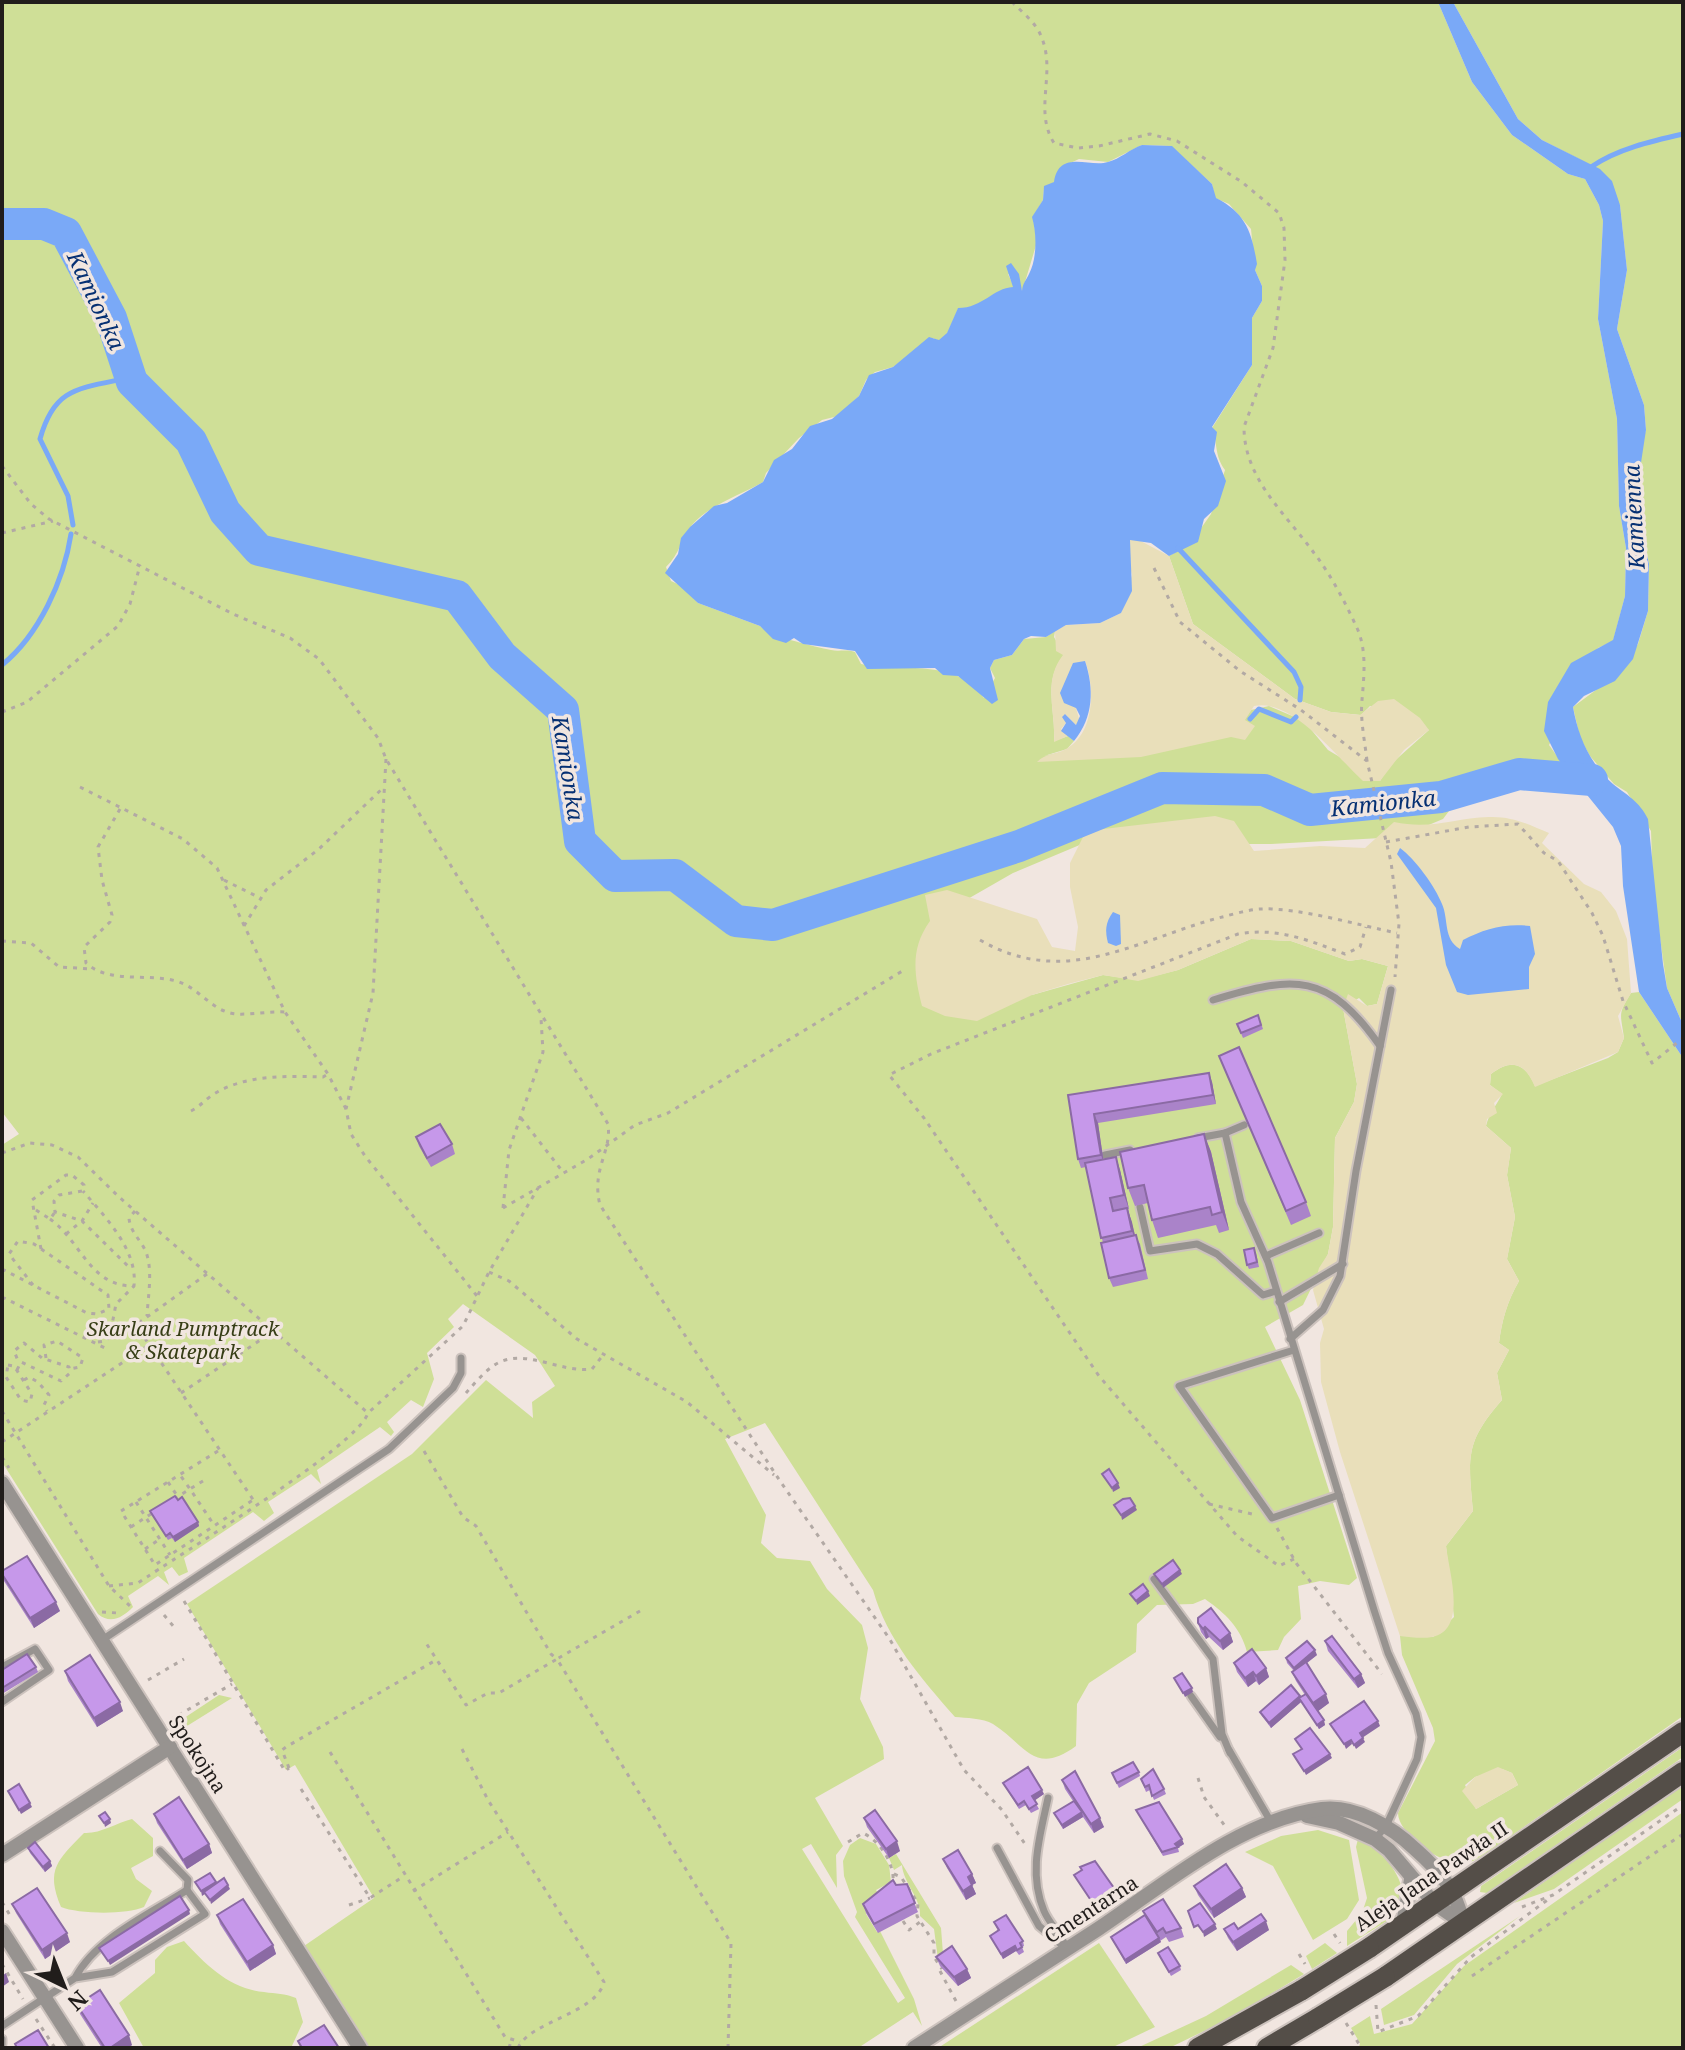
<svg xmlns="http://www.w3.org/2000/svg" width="1685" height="2050" viewBox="0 0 1685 2050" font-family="'Noto Serif',serif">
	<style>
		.green { fill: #cfdf97; fill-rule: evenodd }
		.sand { fill: #e9dfba }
		.water { fill: #7aa9f7 }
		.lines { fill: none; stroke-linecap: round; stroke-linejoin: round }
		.stream { stroke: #7aa9f7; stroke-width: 5 }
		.river { stroke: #7aa9f7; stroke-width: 32 }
		.service-casing { stroke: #ccc2bd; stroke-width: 11 }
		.minor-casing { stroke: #ccc2bd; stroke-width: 18 }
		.primary-casing { stroke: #ccc2bd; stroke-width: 24 }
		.path { stroke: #b2a9a4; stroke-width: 3; stroke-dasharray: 4 6; stroke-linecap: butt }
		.service { stroke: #979390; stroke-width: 7 }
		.minor { stroke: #979390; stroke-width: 14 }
		.primary { stroke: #544e48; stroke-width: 20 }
		.primary-bridge-casing { stroke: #ccc2bd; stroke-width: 24; stroke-linecap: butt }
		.primary-bridge { stroke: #544e48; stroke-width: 20 }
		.wall { fill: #aa83c9 }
		.shaded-wall { fill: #8b6aa4 }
		.building { fill: #c698ea; stroke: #8b6aa4; stroke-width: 2 }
		.labels { text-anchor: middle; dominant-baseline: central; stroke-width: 7; stroke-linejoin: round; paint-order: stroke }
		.park-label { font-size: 20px; font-style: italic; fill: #373e16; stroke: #f1e6e0 }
		.street-label { font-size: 20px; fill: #211d1b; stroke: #f1e6e0 }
		.water-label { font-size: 22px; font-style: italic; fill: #063073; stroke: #f1e6e0 }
	</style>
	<rect width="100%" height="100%" fill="#f1e6e0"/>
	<!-- green -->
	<g class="green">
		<path d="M 2,2 L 1438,2 L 1472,82 L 1512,135 L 1568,174 L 1585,179 L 1599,205 L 1603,221 L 1598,319 L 1617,419 L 1619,506 L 1626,548 L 1625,596 L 1613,641 L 1598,648 L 1549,745 L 1567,770 L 1478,777 L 1454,787 L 1445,779 L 1455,803 L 1443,819 L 1400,837 L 1271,844 L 1082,844 L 1013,873 L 945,912 L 1032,995 L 1103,975 L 1138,980 L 1178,970 L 1251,939 L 1291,941 L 1349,961 L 1362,959 L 1388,966 L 1377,1004 L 1367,1006 L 1359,998 L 1343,1008 L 1357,1084 L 1354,1102 L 1335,1138 L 1333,1227 L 1328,1254 L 1303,1305 L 1265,1327 L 1300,1400 L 1357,1578 L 1349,1585 L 1320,1581 L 1298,1586 L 1301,1619 L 1284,1637 L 1278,1650 L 1247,1652 C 1241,1628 1225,1613 1205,1599 L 1193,1604 L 1157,1605 L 1137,1624 L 1136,1652 L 1089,1683 L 1077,1704 L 1076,1746 C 1034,1777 1025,1744 993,1724 C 983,1718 966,1718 955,1717 C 921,1678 887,1640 873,1590 L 765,1423 L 725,1439 L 766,1515 L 761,1543 L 777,1558 L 810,1561 L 827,1589 L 862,1625 L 868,1648 L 860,1699 L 883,1747 L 884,1759 L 815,1798 L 843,1846 L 836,1855 L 837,1888 L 811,1844 L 802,1849 L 898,2003 L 905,1998 L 855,1917 L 857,1912 L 844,1876 L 843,1861 L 850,1845 L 860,1838 L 876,1844 L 889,1865 L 891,1882 L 876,1890 L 881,1898 L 866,1914 L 877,1932 L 880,1931 L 914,1999 L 922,2026 L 913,2012 L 858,2048 L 368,2048 L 304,1946 L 374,1898 L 295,1765 L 286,1770 L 187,1604 L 412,1454 L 486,1380 L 533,1418 L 532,1402 L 555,1386 L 535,1355 L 463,1304 L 448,1319 L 454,1327 L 427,1353 L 434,1379 L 423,1407 L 411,1400 L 387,1422 L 394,1432 L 391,1436 L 380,1427 L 317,1470 L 321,1484 L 311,1474 L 268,1502 L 274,1513 L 264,1521 L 253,1512 L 184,1558 L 188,1572 L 179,1576 L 172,1567 L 164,1572 L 169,1585 L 158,1576 L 128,1596 L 133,1607 C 123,1617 111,1625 98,1614 L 2,1462 L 2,1145 L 19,1134 L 2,1112 ZM 1142,145 L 1171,146 L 1212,184 L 1215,198 L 1229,204 L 1251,229 L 1255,270 L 1262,286 L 1262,301 L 1252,318 L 1252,365 L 1212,428 C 1218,443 1214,455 1225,470 L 1211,514 L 1190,544 L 1169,556 L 1193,624 L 1295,699 L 1331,712 L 1361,715 L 1370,706 L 1429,730 L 1390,765 L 1380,781 L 1328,750 L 1304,721 L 1269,706 L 1044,756 L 1067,749 L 1074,741 L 1068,736 L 1054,741 C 1056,710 1042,682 1064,655 L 1054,637 L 1055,631 L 1046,637 L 1024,639 L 1012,655 L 994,660 L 990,668 L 995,678 L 984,698 C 957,657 902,673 861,664 L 855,652 C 846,649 839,652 831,650 C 813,646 772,637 760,626 L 698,603 L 684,587 L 671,581 L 666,567 C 680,554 681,538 692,525 C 709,505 741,495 763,482 L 766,473 L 799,438 L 822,420 L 838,416 L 859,396 L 866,380 L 875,372 L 893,367 L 933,338 L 939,341 L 947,334 L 958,309 C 980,308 993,294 1014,287 L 1008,274 L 1019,279 L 1022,292 L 1037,242 L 1033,217 L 1043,200 L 1044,188 L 1055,182 L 1064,166 L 1079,159 L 1108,162 Z"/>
		<polygon points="1453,2 1683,2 1683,1025 1667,988 1653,887 1651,831 1627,792 1614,784 1590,756 1580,738 1573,707 1623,670 1638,644 1648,611 1649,564 1638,511 1642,442 1646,430 1644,405 1617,329 1627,270 1620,205 1581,160 1542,140 1518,119"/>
		<path d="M 1639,992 L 1683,1058 L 1683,1716 L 1485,1854 C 1480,1857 1473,1862 1467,1863 C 1445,1868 1398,1835 1398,1813 L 1435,1741 L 1433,1728 L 1402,1655 L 1400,1636 L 1433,1637 L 1454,1617 L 1446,1546 L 1473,1511 C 1468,1457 1465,1442 1502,1400 L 1497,1373 L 1509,1350 L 1499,1343 C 1502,1320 1507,1302 1519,1281 L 1507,1259 L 1515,1217 L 1507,1175 L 1511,1148 L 1486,1126 C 1489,1113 1497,1105 1502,1094 L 1490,1085 L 1491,1074 C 1512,1058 1525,1063 1535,1086 L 1608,1058 L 1618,1052 L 1624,1038 C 1621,1014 1617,1015 1631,993 ZM 1502,1769 L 1512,1773 L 1518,1785 L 1476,1809 L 1465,1785 L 1475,1777 Z"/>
		<polygon points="219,1695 232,1698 187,1726 172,1726"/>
		<polygon points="1683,1747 1683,1757 1487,1893 1480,1892 1481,1886"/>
		<polygon points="1683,1785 1683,1799 1554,1889 1514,1903"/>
		<polygon points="1683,1812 1683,2048 1359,2048 1360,2043 1351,2028 1370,2016 1374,2034 1412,2024 1464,1966"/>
		<path d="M 132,1819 L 153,1838 L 153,1856 L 131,1868 L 136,1879 L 152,1891 L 144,1907 C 126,1915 78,1914 61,1907 C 45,1869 58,1860 84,1833 C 100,1834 116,1823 132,1819 Z"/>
		<polygon points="1318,1830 1349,1840 1359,1900 1347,1919 1313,1940 1273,1866 1245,1852 1281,1836"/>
		<path d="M 1358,1839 C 1379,1849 1398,1868 1403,1892 L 1390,1919 L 1347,1946 L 1347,1931 L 1362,1913 L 1367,1898 L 1356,1847 Z"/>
		<path d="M 896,1854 L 941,1928 L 943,1954 L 938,1959 L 934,1929 L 920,1916 C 922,1900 903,1882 902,1865 L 894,1870 L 889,1858 Z"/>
		<polygon points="1520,1916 1457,1964 1414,2015 1384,2025 1381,2009"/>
		<path d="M 184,1941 C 206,1965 230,1989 264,1992 C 277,1994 284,1993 296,1998 L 303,2022 L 291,2048 L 144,2048 L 119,2003 L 155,1973 L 155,1960 L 167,1947 Z"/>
		<polygon points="1099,1943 1155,2027 1111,2048 938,2048"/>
		<polygon points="1325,1943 1337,1953 1312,1969 1306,1956"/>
		<polygon points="1291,1965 1304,1974 1231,2018 1169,2048 1137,2048 1206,2016"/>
	</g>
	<!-- sand -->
	<g class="sand">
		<path d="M 1137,539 L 1169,556 L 1193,624 L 1295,699 L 1331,712 L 1360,715 L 1378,701 L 1394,699 L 1420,718 L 1429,730 L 1404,750 L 1380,781 L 1363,781 C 1336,756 1292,698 1254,706 L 1245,720 L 1255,726 L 1245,740 L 1231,737 L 1141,757 L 1037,762 C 1046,753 1055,755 1066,749 C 1095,734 1095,686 1085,661 L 1076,708 L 1080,722 L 1076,725 L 1065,714 L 1066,723 L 1061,729 L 1068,736 L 1054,742 C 1056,711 1042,682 1063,655 L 1056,651 L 1055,631 L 1066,625 L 1100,623 L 1121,613 L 1132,575 L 1128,558 L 1130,540 Z"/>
		<path d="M 1215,816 L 1234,821 L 1254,851 L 1320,846 L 1365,848 L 1394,822 C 1431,830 1454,818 1489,817 C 1513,816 1529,825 1549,833 L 1542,843 L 1584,884 L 1601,892 L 1616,911 L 1627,939 L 1631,993 L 1618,1016 L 1624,1038 L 1618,1052 L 1535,1087 C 1525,1063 1512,1058 1491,1074 L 1490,1085 L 1503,1094 L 1494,1103 L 1497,1113 L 1487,1119 L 1486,1126 L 1511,1148 L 1507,1175 L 1515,1217 L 1507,1259 L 1519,1281 C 1507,1302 1502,1320 1499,1343 L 1509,1350 L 1497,1373 L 1502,1400 C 1465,1442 1468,1457 1473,1511 L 1446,1546 C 1449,1572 1468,1630 1432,1637 C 1422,1639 1410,1637 1400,1636 L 1340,1452 L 1321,1382 L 1320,1343 L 1324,1329 L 1313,1290 L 1319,1268 L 1328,1254 L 1333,1227 L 1335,1138 L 1354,1102 L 1357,1084 L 1343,1008 L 1348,994 L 1367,1006 L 1377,1004 L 1388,966 L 1362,959 L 1349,961 L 1291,941 L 1251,939 L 1178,970 L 1138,981 L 1103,975 L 1068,984 L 1032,995 L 977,1021 L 945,1016 L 922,1006 C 914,974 910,949 930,921 L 925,895 L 947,890 L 1037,919 L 1052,947 L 1075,951 L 1078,927 L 1070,887 L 1070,863 L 1086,831 Z"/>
		<polygon points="1498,1767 1512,1773 1518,1785 1476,1809 1462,1791 1475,1777"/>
	</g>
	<!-- water -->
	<g class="water">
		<path d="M 1438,2 L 1453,2 L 1518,119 L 1542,140 L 1600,169 L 1612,181 L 1620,205 L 1627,270 L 1617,329 L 1644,405 L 1646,430 L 1635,502 L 1649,564 L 1648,611 L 1633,659 L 1615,681 L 1584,696 L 1573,707 C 1578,736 1590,764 1613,784 C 1628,796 1639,801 1648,819 L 1663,964 L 1667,988 L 1683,1025 L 1683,1058 L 1639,992 L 1623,886 L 1621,846 L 1613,827 L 1558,759 L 1544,731 L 1548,702 L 1571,663 L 1613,640 L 1625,596 L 1626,548 L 1619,506 L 1617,419 L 1598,319 L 1603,221 L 1599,205 L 1585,179 L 1568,174 L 1512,135 L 1472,82 Z"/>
		<path d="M 1142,145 L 1172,146 L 1212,184 L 1216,198 C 1246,213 1252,233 1257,264 L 1255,270 L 1262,286 L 1262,301 L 1252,318 L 1252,365 L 1212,427 L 1217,432 L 1214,451 L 1226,481 L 1218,506 L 1204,519 L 1198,542 L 1169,556 L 1151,543 L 1130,540 L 1132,591 L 1121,613 L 1100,623 L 1066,625 L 1046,637 L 1031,636 L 1024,639 L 1012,655 L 994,660 L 990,668 L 998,700 L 992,704 L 958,676 L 943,675 L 935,668 L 867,669 L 855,651 L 803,644 L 794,638 L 786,643 L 773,639 L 760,626 L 698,603 L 665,573 L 678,554 L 681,538 L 690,527 L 714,506 L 727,503 L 763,482 L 774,460 L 792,449 L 810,426 L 832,419 L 859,396 L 869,375 L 893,367 L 929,337 L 939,340 L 947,333 L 958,308 C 983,308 993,288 1013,287 L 1006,266 L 1011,263 L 1019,274 L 1022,291 C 1023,282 1026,281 1029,274 C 1037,259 1037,234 1032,217 L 1043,200 L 1044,186 L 1054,182 C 1059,149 1090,168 1108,162 C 1120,159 1130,149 1142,145 Z"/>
		<path d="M 1085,661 C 1094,688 1094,717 1074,741 L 1061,731 L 1066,723 L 1062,717 L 1065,714 L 1076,725 L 1080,716 L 1076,708 L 1064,703 L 1060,693 L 1073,663 Z"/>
		<path d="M 1400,848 C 1415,859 1435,886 1442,904 C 1449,920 1443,939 1460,949 L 1463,940 C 1484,929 1505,923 1530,926 L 1535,954 L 1529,967 L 1529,989 L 1468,995 L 1457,992 L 1446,965 L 1436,908 L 1397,854 Z"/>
		<path d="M 1113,912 L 1120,915 L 1121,944 L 1116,946 L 1108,943 C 1105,931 1105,923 1113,912 Z"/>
	</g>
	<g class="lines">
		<!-- stream -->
		<g class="stream">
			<path d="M 1591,167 C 1617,149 1652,141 1683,134"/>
			<path d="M 73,525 L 68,496 L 40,439 C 53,392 73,389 118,380 L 122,388 L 131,390 L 137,386"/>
			<polyline points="1178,548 1294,672 1301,687 1300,700"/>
			<path d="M 2,665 C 39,635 64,580 71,534"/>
			<polyline points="1250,719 1259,709 1291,722 1296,717"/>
		</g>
		<!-- river -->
		<polyline class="river" points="2,224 44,224 66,233 111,318 132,382 191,441 225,512 259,550 457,596 502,656 563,710 580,841 615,876 675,875 736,921 773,925 1019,846 1162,788 1264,790 1310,810 1441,797 1519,774 1592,780"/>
		<!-- service casing -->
		<g class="service-casing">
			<g id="service">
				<path d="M 1213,1000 C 1295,975 1328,972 1380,1046"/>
				<polyline points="1225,1133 1244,1125"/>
				<polyline points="1198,1138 1225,1133 1241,1202 1268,1262 1374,1610 1388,1653 1416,1714 1421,1737 1417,1759 1386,1826 1375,1839"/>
				<polyline points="1105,1155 1130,1150"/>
				<polyline points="1140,1207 1150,1251 1197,1244 1217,1254 1263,1295 1276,1291"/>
				<polyline points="1266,1256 1319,1233"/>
				<polyline points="1279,1302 1343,1264"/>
				<polyline points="1290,1339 1323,1310 1340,1276 1356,1171 1391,990"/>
				<polyline points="1294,1350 1179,1386 1272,1518 1339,1495"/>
				<polyline points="1154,1579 1213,1659 1222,1734 1230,1753"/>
				<polyline points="102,1640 389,1449 453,1388 461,1373 461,1358"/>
				<polyline points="2,1667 35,1649 49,1670 2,1702"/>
				<polyline points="1191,1696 1220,1737"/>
				<polyline points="1229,1750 1271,1822"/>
				<path d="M 1048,1798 C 1040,1836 1028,1873 1044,1911 C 1050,1925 1062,1935 1067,1949"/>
				<polyline points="997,1848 1039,1926 1067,1949"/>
				<polyline points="160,1851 188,1880 187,1890"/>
				<path d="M 2,2026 L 75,1978 L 112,1972 L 205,1914 L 187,1890 C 150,1914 96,1938 75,1978"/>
				<polyline points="2,2039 2,2044"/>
			</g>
		</g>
		<!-- minor casing -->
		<g class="minor-casing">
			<g id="minor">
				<polyline points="2,1483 360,2048"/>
				<polyline points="1307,1816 1339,1823 1375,1839 1389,1850 1434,1903 1463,1923"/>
				<polyline points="2,1855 170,1747"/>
				<polyline points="1403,1924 1411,1880"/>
				<polyline points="2,1931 77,2048"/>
				<path d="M 914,2048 C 975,2008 1037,1969 1098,1929 C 1167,1883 1239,1820 1322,1809 C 1355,1805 1392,1827 1415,1849 C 1440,1871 1456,1890 1463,1923"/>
			</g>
		</g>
		<!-- primary casing -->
		<g class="primary-casing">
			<g id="primary">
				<polyline points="1369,1948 1683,1732"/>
				<polyline points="1385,1977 1683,1772"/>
				<polyline points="1198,2048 1302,1990"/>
				<polyline points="1267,2048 1318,2018"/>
			</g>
		</g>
		<!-- path -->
		<g class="path">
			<path d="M 1012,2 C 1022,12 1036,23 1041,36 C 1057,72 1033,110 1054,143 L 1078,148 L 1099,146 L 1150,134 L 1177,141 L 1242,182 L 1279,213 L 1284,228 L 1285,260 L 1273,348 L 1244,427 C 1244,479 1286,514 1314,553 C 1331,575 1345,602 1357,628 C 1367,650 1364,676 1362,700 C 1360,720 1365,742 1367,761"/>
			<path d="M 2,466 L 31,504 L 49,519 L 233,614 L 290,638 L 319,659 L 378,738 L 386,759 L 608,1124 C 612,1152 591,1169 600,1205 L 780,1481 L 889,1638 L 964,1770 L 1002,1810 L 1025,1844"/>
			<polyline points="2,533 53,521"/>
			<polyline points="1154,568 1180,622 1240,671 1301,710 1367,761 1391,862 1399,924 1395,977"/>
			<polyline points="2,712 27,702 118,626 130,604 140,565"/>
			<polyline points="386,759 373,993 346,1109 351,1134 365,1156 477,1296"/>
			<polyline points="80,787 183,839 217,868 285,1012 328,1074 346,1109"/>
			<path d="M 120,809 L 98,847 L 102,880 L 112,915 L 110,922 L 84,947 L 86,963 C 109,984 148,973 176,981 C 199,987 212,1012 236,1014 C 251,1015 269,1011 285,1012"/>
			<polyline points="1386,842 1469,827 1518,824 1544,853 1558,861 1592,913 1603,936 1623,1001 1652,1063 1683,1038"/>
			<polyline points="224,880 260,898"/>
			<polyline points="244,926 266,890 319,849 384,787"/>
			<path d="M 980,940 C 1065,989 1134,941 1218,918 C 1231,915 1246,910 1260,909 C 1297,907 1358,925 1397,933"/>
			<polyline points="2,941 31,943 59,967 93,969"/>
			<path d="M 191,1111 C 199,1107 204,1101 211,1096 C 243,1074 287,1076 323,1077 L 328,1074"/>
			<polyline points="521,1118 563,1172"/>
			<polyline points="2,1153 30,1143 52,1145 78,1157 119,1197 368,1413"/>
			<polyline points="503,1208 588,1159 635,1125 668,1113 904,970"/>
			<polyline points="503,1208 509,1150 543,1052 541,1018"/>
			<polyline points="36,1210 50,1219 55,1212"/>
			<path d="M 135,1211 L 129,1218 C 130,1232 141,1240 146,1252 C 153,1271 148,1296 147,1316"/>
			<path d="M 50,1219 C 81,1241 90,1287 134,1286 C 138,1250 105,1217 83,1191"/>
			<polyline points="66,1234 82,1221 93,1203"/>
			<polyline points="41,1249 32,1200 66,1175 72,1175 84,1185 82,1191 59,1195 54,1201 55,1212 82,1221 131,1269"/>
			<polyline points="2,1269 87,1313 97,1314 109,1309 108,1295 34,1244 18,1241 9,1254 33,1285"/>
			<polyline points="489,1272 509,1281 577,1339 687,1402 774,1475"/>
			<polyline points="207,1274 140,1322 140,1331 256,1504"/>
			<polyline points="2,1297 105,1348"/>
			<polyline points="112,1332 140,1331"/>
			<polyline points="98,1342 106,1341 110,1335 116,1304 134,1286"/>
			<polyline points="46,1358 44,1345 57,1341 83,1358 80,1367 70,1369"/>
			<polygon points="8,1365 14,1366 32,1394 30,1402 21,1400 6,1377"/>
			<polyline points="17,1370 21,1362 61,1381 70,1373 69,1367 42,1358 24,1343 14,1351 19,1363"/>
			<polyline points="24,1380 29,1377 38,1382 49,1395 44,1405 47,1411"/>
			<polyline points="181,1393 274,1331"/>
			<path d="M 466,1393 C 474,1384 483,1373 493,1366 C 522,1345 561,1374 592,1369 L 604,1354"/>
			<polyline points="2,1411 109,1586 131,1607"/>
			<polyline points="2,1442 149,1345"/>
			<polyline points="218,1451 121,1511 155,1565 253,1500"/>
			<polyline points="424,1451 463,1517 476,1526 551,1654 557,1659 499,1693 488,1693 466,1705 426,1643"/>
			<polyline points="2,1457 9,1468"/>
			<polyline points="203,1481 190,1489 214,1525"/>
			<polyline points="168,1482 178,1497"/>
			<polyline points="174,1499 190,1489 180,1475"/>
			<polyline points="136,1502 170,1555"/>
			<polyline points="1209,1504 1252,1514"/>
			<polyline points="131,1527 154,1512"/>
			<polyline points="1277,1528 1296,1563 1382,1674"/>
			<polyline points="145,1549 160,1539"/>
			<path d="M 1294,1559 L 1279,1566 L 1237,1536 L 1099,1376 L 924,1118 L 889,1075 L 931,1054 L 1238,934 C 1277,927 1308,940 1345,954 L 1360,947 L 1366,927"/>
			<path d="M 109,1586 L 138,1583 C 177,1556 357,1447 368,1413 L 463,1326 L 489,1272 L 538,1188"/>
			<polyline points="184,1601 285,1771 289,1768"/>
			<polyline points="640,1611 557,1659 731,1943 728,2048"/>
			<polyline points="102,1612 118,1613"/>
			<polyline points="164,1615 174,1627"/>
			<polyline points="148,1680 184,1659"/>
			<polyline points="170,1720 232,1684"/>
			<path d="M 462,1749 L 488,1800 L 604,1982 C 596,2014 530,2021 518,2048"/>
			<polyline points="330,1752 505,2037 520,2042"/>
			<polyline points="289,1768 282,1750 286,1747 436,1660"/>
			<polyline points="1198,1778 1204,1797 1225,1826"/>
			<polyline points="301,1789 370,1898 404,1876"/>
			<path d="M 848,1842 L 863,1833 C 880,1841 895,1864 893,1883"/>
			<polyline points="894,1874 901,1877 918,1903 917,1916 934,1943 934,1957 942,1969"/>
			<polyline points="413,1891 508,1832"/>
			<polyline points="2,1902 11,1917"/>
			<polyline points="349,1905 370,1898"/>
			<polyline points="1522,1907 1553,1895 1683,1805"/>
			<polyline points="903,1921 909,1930 920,1922"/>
			<polyline points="1334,1934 1340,1943"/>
			<polyline points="1299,1954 1305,1964"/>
			<polyline points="2,1964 23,1999"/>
			<polyline points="940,1971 957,2003"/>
			<polyline points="1472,1976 1683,1834"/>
			<polyline points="1376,2005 1378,2032 1418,2016 1471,1957 1550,1898"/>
			<polyline points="36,2019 55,2048"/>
			<polyline points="1346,2023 1359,2044 1357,2048"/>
			<polyline points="509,2048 511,2041"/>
		</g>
		<!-- service -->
		<use href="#service" class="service"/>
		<!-- minor -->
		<use href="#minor" class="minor"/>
		<!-- primary -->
		<use href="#primary" class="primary"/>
		<!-- primary-bridge casing -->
		<g class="primary-bridge-casing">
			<g id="primary-bridge">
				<polyline points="1302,1990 1369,1948"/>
				<polyline points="1318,2018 1385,1977"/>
			</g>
		</g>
		<!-- primary-bridge -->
		<use href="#primary-bridge" class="primary-bridge"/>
	</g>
	<!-- wall -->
	<g class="wall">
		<polygon points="1258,1015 1263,1029 1243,1038 1237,1024"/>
		<polygon points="1219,1055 1306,1202 1311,1216 1291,1225"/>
		<polygon points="1212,1082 1216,1104 1098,1123 1103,1159 1120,1170 1129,1209 1128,1209 1135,1235 1140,1244 1148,1279 1113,1287 1109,1278 1103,1243 1086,1167 1081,1168 1078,1159 1068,1095"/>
		<polygon points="1204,1134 1211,1152 1229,1230 1219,1233 1216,1225 1158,1238 1152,1220 1148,1203 1135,1206 1128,1188"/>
		<polygon points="416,1137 452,1144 455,1154 431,1167 419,1146"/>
		<polygon points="1256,1253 1259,1267 1249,1269 1247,1265"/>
		<polygon points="178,1500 198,1522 199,1526 175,1542 172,1538 168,1540 150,1511"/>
		<polygon points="2,1571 60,1611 34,1628 4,1581"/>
		<polygon points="1198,1623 1230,1633 1233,1642 1223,1650 1209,1637 1206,1639 1201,1632"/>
		<polygon points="1325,1641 1361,1674 1365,1683 1358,1688 1328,1651"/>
		<polygon points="1317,1655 1307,1663 1329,1703 1318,1711 1325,1725 1319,1729 1301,1702 1271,1728 1262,1716 1260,1712 1300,1698 1305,1695 1296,1681 1292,1672 1294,1671 1287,1663 1286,1658"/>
		<polygon points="1234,1663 1266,1668 1269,1677 1259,1685 1256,1681 1248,1687 1237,1672"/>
		<polygon points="36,1667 38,1672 2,1694 2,1670"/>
		<polygon points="65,1671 123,1711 97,1727 68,1681"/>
		<polygon points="1139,1772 1140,1776 1119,1788 1112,1773"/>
		<polygon points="1141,1779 1164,1789 1166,1794 1154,1800 1150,1790 1146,1792"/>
		<polygon points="1062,1780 1104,1827 1094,1833 1083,1817 1063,1829 1054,1813 1073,1801 1065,1789"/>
		<polygon points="1003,1783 1044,1794 1034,1800 1039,1809 1031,1813 1026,1805 1019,1809"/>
		<polygon points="1136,1810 1184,1844 1178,1848 1179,1852 1163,1856"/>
		<polygon points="154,1814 209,1844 212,1853 187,1869 157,1823"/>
		<polygon points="864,1818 900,1851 889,1858 867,1827"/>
		<polygon points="28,1848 50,1861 52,1866 45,1872 30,1853"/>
		<polygon points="943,1859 972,1874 976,1883 972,1885 976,1894 966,1900 947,1868"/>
		<polygon points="907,1884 918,1912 878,1933 866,1913 863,1904 896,1885"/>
		<polygon points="1194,1886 1242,1888 1246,1897 1214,1918 1198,1895"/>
		<polygon points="12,1904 70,1942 45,1959 16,1913"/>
		<polygon points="1143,1911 1181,1928 1184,1937 1169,1942 1166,1937 1160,1941 1161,1942 1126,1964 1111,1937 1145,1915"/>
		<polygon points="217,1915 273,1945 276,1954 250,1971 220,1924"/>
		<polygon points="994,1922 1023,1941 1024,1946 1022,1947 1024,1952 1019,1955 1016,1951 1003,1959 990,1936 998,1931"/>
		<polygon points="1224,1929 1238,1929 1269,1930 1237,1951 1228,1938"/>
		<polygon points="1158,1953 1180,1966 1181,1970 1171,1976"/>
		<polygon points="936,1957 967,1969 971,1978 958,1986 940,1966"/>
		<polygon points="77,2005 132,2045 127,2048 102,2048 80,2014"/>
	</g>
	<!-- shaded-wall -->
	<g class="shaded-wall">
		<polygon points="1209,1073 1212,1082 1216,1104 1213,1095"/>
		<polygon points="1094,1114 1098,1123 1104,1164 1101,1155"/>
		<polygon points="1204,1134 1211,1152 1229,1230 1222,1212"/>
		<polygon points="1116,1157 1120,1170 1129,1209 1124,1195"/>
		<polygon points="1127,1208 1132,1222 1137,1245 1132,1231"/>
		<polygon points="1118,1483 1120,1488 1113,1492 1112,1488"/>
		<polygon points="1135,1506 1137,1510 1122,1520 1121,1515"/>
		<polygon points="198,1522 199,1526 175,1542 173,1537"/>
		<polygon points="1180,1570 1182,1574 1163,1588 1162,1584"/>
		<polygon points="1148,1591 1150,1596 1137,1605 1136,1601"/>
		<polygon points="56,1602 60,1611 34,1628 30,1618"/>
		<polygon points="1205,1627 1209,1637 1206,1639 1203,1629"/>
		<polygon points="1230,1633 1233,1642 1223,1650 1220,1641"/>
		<polygon points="1315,1650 1317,1655 1295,1672 1294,1668"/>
		<polygon points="1266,1668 1269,1677 1259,1685 1256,1676"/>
		<polygon points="1253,1672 1256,1681 1248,1687 1245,1678"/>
		<polygon points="1361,1674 1365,1683 1358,1688 1354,1679"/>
		<polygon points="1192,1688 1193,1692 1185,1697 1183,1693"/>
		<polygon points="1326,1694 1329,1703 1317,1712 1313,1703"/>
		<polygon points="1300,1696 1302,1701 1299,1698 1301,1702 1271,1728 1269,1723"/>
		<polygon points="120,1702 123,1711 97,1727 94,1718"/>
		<polygon points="1324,1720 1325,1725 1319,1729 1317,1725"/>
		<polygon points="1378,1721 1380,1726 1362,1738 1360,1733"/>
		<polygon points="1363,1738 1365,1742 1356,1749 1354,1745"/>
		<polygon points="1351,1740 1352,1744 1346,1749 1344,1744"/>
		<polygon points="1330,1754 1332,1758 1306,1775 1304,1771"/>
		<polygon points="1042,1790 1044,1794 1034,1801 1032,1796"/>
		<polygon points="30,1803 32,1807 21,1814 19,1810"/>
		<polygon points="1082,1812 1083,1817 1063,1829 1062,1825"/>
		<polygon points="1100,1818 1104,1827 1094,1833 1091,1824"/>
		<polygon points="110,1819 111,1823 105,1827 104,1823"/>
		<polygon points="1182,1839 1184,1844 1177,1848 1175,1844"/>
		<polygon points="897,1841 900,1851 889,1858 886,1849"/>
		<polygon points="209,1844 212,1853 187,1869 183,1860"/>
		<polygon points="50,1861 52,1866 45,1872 43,1867"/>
		<polygon points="972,1874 976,1883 972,1885 976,1894 966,1900 963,1891 968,1877"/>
		<polygon points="216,1882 217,1886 202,1896 201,1891"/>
		<polygon points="228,1885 230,1889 211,1904 210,1900"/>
		<polygon points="1114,1888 1115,1893 1094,1907 1092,1902"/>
		<polygon points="1242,1888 1246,1897 1214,1918 1211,1909"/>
		<polygon points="189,1910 190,1914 110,1965 108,1961"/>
		<polygon points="1266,1921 1269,1930 1237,1951 1233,1942"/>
		<polygon points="1215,1924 1217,1929 1204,1937 1203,1932"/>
		<polygon points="67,1933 70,1942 45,1959 42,1950"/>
		<polygon points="1159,1938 1161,1942 1126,1964 1125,1960"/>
		<polygon points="273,1945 276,1954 250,1971 247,1962"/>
		<polygon points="1015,1946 1016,1951 1003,1959 1001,1954"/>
		<polygon points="967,1969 971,1978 958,1986 954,1977"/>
		<polygon points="6,1973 9,1982 2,1987 2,1976"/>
		<polygon points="129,2035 132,2045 127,2048 110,2048"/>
	</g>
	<!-- building -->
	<g class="building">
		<polygon points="1258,1015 1261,1025 1241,1033 1237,1024"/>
		<polygon points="1239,1047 1306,1202 1286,1211 1219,1056"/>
		<polygon points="1209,1073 1213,1095 1094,1114 1101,1155 1078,1159 1068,1095"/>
		<polygon points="440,1124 452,1144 427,1158 416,1137"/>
		<polygon points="1204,1134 1222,1212 1212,1215 1210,1207 1152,1220 1144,1185 1128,1188 1120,1152"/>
		<polygon points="1116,1157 1124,1195 1110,1198 1113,1211 1127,1208 1132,1231 1101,1238 1085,1163"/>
		<polygon points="1136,1235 1145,1270 1109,1278 1101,1243"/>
		<polygon points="1254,1248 1257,1262 1247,1265 1244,1250"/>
		<polygon points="1109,1469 1118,1483 1112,1488 1102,1474"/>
		<polygon points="175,1496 178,1500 182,1497 198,1522 173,1537 170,1533 166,1536 150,1511"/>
		<polygon points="1130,1498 1135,1506 1121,1515 1114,1505 1123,1499"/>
		<polygon points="27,1556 56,1602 30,1618 2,1574 2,1571"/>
		<polygon points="1173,1560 1180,1570 1162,1584 1154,1574"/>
		<polygon points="1143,1584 1148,1591 1136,1601 1130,1594"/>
		<polygon points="1211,1608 1230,1633 1220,1641 1205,1627 1203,1629 1198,1623 1198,1618"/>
		<polygon points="1332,1636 1361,1674 1354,1679 1325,1641"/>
		<polygon points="1307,1641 1315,1650 1294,1668 1286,1658"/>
		<polygon points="1252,1649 1266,1668 1256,1676 1253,1672 1245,1678 1234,1663"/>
		<polygon points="27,1654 36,1667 2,1688 2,1670"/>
		<polygon points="90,1655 120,1702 94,1718 65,1671"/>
		<polygon points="1306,1662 1326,1694 1313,1703 1292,1672"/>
		<polygon points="1182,1673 1192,1688 1183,1693 1174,1678"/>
		<polygon points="1291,1685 1300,1696 1269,1723 1260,1712"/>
		<polygon points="1306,1694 1324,1720 1317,1725 1299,1698"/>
		<polygon points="1364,1701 1378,1721 1360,1733 1363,1738 1354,1745 1351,1740 1344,1744 1330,1724"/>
		<polygon points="1310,1728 1330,1754 1304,1771 1293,1754 1302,1749 1295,1739"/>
		<polygon points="1133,1762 1139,1772 1117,1783 1112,1773"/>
		<polygon points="1028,1767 1042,1790 1032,1796 1037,1804 1029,1809 1024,1801 1018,1805 1003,1783"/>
		<polygon points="1153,1769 1164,1789 1152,1796 1149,1785 1145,1787 1141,1779"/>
		<polygon points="1075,1771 1100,1818 1091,1824 1062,1780"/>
		<polygon points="19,1784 30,1803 19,1810 8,1791"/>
		<polygon points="179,1797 209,1844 183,1860 154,1814"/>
		<polygon points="1074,1801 1082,1812 1062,1825 1054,1813"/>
		<polygon points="1159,1802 1182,1839 1175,1844 1178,1847 1162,1852 1136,1810"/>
		<polygon points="875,1810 897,1841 886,1849 864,1818"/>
		<polygon points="105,1812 110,1819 104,1823 99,1816"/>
		<polygon points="35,1842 50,1861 43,1867 28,1848"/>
		<polygon points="958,1850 972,1874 968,1877 972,1885 963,1891 943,1859"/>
		<polygon points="1095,1861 1114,1888 1092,1902 1074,1875 1082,1870 1080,1867"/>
		<polygon points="1226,1864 1242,1888 1211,1909 1194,1886"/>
		<polygon points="210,1873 216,1882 201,1891 195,1882"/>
		<polygon points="224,1878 228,1885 210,1900 204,1892"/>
		<polygon points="893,1880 896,1885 907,1884 915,1903 874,1924 863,1904"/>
		<polygon points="37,1888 67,1933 42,1950 12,1904"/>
		<polygon points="180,1896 189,1910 108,1961 99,1948"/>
		<polygon points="243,1899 273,1945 247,1962 217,1915"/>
		<polygon points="1163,1899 1181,1928 1166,1933 1163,1928 1157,1932 1143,1911"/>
		<polygon points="1200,1903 1215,1924 1203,1932 1198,1925 1194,1927 1188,1911"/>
		<polygon points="1261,1914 1266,1921 1233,1942 1224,1929 1234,1923 1238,1929"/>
		<polygon points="1006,1915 1023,1941 1020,1943 1022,1947 1017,1950 1015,1946 1001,1954 990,1936 999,1930 994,1922"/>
		<polygon points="1145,1915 1159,1938 1125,1960 1111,1937"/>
		<polygon points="952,1946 967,1969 954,1977 936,1957"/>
		<polygon points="1168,1947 1180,1966 1169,1972 1158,1953"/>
		<polygon points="100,1990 129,2035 110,2048 105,2048 77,2005"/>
		<polygon points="324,2025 339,2048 302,2048 298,2041"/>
		<polygon points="38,2030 49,2048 17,2048 15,2044"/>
	</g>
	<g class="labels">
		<!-- park labels -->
		<g class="park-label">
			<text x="183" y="1328">Skarland Pumptrack<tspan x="183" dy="23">&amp; Skatepark</tspan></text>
		</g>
		<!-- street labels -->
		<g class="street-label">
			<text transform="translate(198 1754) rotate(57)">Spokojna</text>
			<text transform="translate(1431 1876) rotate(-34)">Aleja Jana Pawła II</text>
			<text transform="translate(1091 1909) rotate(-33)">Cmentarna</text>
		</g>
		<!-- water labels -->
		<g class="water-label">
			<text transform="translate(97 300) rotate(65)">Kamionka</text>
			<text transform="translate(1633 517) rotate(-93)">Kamienna</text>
			<text transform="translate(569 768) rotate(81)">Kamionka</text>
			<text transform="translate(1383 802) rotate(-6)">Kamionka</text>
		</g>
	</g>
	<!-- border -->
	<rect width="1685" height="2050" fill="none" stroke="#211d1b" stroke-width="8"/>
	<!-- north arrow -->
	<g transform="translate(64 1986) rotate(137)" stroke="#f1e6e0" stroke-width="6" paint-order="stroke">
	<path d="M0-6L14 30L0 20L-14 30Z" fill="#211d1b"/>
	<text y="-12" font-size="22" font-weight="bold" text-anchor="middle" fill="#211d1b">N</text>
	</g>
</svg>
